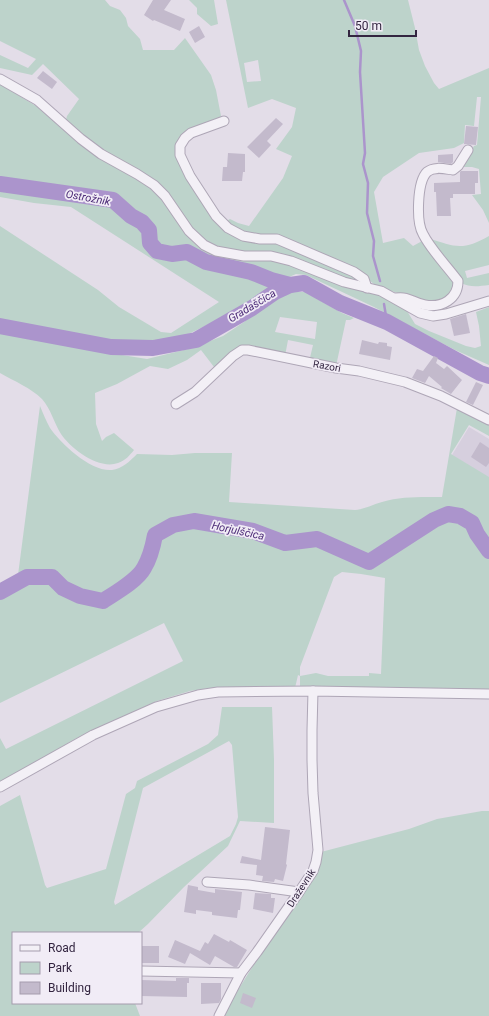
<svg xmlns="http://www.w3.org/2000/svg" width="489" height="1016" viewBox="0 0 489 1016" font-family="Roboto,sans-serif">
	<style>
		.built { fill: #d6cfde }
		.green { fill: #bdd3cb; fill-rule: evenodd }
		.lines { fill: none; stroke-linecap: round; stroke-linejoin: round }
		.stream { stroke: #ab94cc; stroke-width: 2.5 }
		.river { stroke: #ab94cc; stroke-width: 16 }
		.building { fill: #c3bacc }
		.minor-casing { stroke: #aea6b6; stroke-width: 11 }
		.minor { stroke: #f3f0f6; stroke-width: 9 }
		.labels { text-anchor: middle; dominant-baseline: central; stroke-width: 3.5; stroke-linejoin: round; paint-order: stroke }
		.street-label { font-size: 10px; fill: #332540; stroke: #f1ecf6 }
		.water-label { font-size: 11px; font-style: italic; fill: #4d2c78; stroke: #f1ecf6 }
	</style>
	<rect width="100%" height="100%" fill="#e3dde8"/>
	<!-- built -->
	<polygon class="built" points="469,427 489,439 489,478 452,455"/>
	<!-- green -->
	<g class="green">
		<polygon points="0,0 105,0 110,6 120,10 126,18 128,26 140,39 143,50 174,50 185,38 211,75 216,90 221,116 219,120 197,128 178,155 230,234 277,242 360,279 355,281 244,253 217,248 199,238 169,196 106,154 65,123 67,116 79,99 43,64 32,75 0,68 0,55 28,68 36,59 0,41"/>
		<polygon points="189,0 214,0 218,24 211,26 197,14 197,8"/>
		<path d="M 226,0 L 408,0 L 415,28 L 419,50 L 425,66 L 434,83 L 439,89 L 489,68 L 489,223 L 483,210 L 472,195 L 481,194 L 479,169 L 472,167 L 462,167 L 474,146 L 477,145 L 481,97 L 477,97 L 474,126 L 465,125 L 464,143 L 454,148 L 419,153 L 383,177 L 374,192 L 383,243 L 404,238 L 413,246 L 424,240 L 455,283 L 452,296 L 434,304 L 378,287 L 370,281 L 368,276 L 344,265 L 247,234 L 225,222 L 230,219 L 238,223 L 249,226 L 283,178 L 292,156 L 276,149 L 292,127 L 296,108 L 272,99 L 248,108 ZM 258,60 L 261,81 L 247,82 L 244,63 Z"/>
		<polygon points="0,84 36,106 78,141 148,184 162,198 194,243 215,255 291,263 386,297 407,311 415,324 429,331 466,346 475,348 481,346 479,326 476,312 489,307 489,365 455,350 374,307 306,275 296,274 282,280 228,315 201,328 184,336 154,343 102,339 55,330 11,325 0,322 0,226 98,290 119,307 161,332 171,333 219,302 71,207 34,203 0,197"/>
		<path d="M 489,234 L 489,265 L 465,271 L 467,278 L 489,273 L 489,285 C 479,286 471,288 461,283 L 428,238 C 455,247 463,251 489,236 Z"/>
		<path d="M 294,292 L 305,292 L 342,313 L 354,318 L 350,320 L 346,320 L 336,366 L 309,362 L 313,345 L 288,340 L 285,356 L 234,350 L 214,367 L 201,350 L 187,360 L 168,369 L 150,366 L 117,384 L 95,393 L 96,424 L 102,441 L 106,437 L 114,433 L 134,450 C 130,455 125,461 118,463 C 99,470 71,449 61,434 C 54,423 51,409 42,399 C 31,388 14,381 0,373 L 0,330 L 97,351 L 147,359 L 192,348 L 223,336 L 244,322 L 261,308 L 287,294 ZM 280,317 L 317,322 L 315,339 L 275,332 Z"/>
		<path d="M 40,406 C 43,413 46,421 50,428 C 61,444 91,472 112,470 C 122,469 130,461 137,454 L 172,455 L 195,453 L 232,453 L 229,502 L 355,510 C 366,509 373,504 382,502 C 402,496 422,497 442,497 L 457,408 L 472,414 L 489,425 L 489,436 L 469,425 L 451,454 L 489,477 L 489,691 L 300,688 L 300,676 L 298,675 L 295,688 L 210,688 L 190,691 L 157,701 L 75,739 L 0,783 L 0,738 L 6,749 L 183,661 L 164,623 L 0,703 L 0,584 L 18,575 ZM 342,572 L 361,574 L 385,578 L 381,674 L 369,673 L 369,676 L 328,676 L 316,673 L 300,676 L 300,667 L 334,577 Z"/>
		<path d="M 222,707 L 272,707 L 274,760 L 274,823 L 240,821 L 228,846 L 184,887 L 148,924 L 138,933 L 13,933 L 13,1003 L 135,1003 L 140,1016 L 0,1016 L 0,806 L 20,795 L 45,885 L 47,888 L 106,869 L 126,794 L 135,788 L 137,781 L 208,744 L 218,735 ZM 229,741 L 232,745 L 238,817 L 236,824 L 230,836 L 115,905 L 114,902 L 143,788 Z"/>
		<polygon points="482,811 489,811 489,1016 222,1016 264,948 321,852 409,829 437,819"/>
	</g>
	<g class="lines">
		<!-- stream -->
		<g class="stream">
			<polyline points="344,0 355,26 361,51 360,72 365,153 363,164 368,183 367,213 374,241 373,256 380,281"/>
			<polyline points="384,304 387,322"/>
		</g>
		<!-- river -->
		<g class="river">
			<polyline points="0,184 113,200 131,216 142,222 149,230 150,243 157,251 172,254 187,252 206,262 251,272 271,280 290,285"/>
			<polyline points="0,326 111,347 153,348 196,340 252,308 275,292 290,285 304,283 340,303 387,322 480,373 489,376"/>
			<path d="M 0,592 L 27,577 L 52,577 L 63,588 L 80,596 L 103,601 C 115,593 137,581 144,568 C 150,558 153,546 155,535 L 173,525 L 194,521 L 253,531 L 285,543 L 317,539 L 369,562 L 434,520 L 448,514 L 460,516 L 472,523 L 477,534 L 489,551"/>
		</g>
	</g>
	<!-- building -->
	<g class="building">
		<polygon points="153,0 171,0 164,10 185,19 180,31 154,20 153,21 144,15"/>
		<polygon points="199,26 205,37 195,43 189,32"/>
		<polygon points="43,71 57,82 52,89 37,78"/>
		<polygon points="276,118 283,124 267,141 271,145 259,158 247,147"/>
		<polygon points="466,126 478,127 476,145 464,144"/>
		<polygon points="228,153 245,154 245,172 243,172 242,181 222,181 223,167 227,167"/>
		<polygon points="453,154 453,162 451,164 438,162 438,155"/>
		<polygon points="461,171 478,171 478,183 475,183 475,194 453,194 453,198 450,198 451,216 437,216 436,192 434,192 434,183 460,182 460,172"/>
		<polygon points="466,314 470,333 454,336 450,319"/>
		<polygon points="362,340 378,344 379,342 387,343 387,346 392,347 390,360 359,354"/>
		<polygon points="434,356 438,358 436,363 444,369 447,366 462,380 451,394 441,388 442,387 429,376 425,383 412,378 417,369 423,371"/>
		<polygon points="476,382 483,385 473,405 466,402"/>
		<polygon points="480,442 489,448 489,463 486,467 471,457"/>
		<polygon points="265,827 290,830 286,864 287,865 283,881 275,879 274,882 262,881 263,876 256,875 257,865 240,863 242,856 261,860"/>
		<polygon points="188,885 198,887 198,890 215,893 215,889 242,892 240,910 238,910 237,918 212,915 212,912 196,910 196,914 184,912"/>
		<polygon points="255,893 271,894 271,898 275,898 273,913 253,909"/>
		<polygon points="214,934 229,942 230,940 247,950 237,967 234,967 215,956 210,965 190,953 185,964 168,957 175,940 200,951 205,942 208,944"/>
		<rect x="141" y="946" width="18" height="17"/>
		<polygon points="176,978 189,978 189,983 187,983 187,997 141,996 141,980 176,981"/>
		<polygon points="201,983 221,983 221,999 219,1003 201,1004"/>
		<polygon points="243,993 256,998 252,1008 240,1003"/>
	</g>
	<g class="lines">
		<!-- minor casing -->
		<g class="minor-casing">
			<g id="minor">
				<polyline points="0,79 37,100 81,139 101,154 137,174 154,185 165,196 189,231 204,245 216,251 244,256 271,256 291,261 344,282 381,291 420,313 433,316 446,314 489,301"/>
				<polyline points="224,121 191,133 185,138 180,146 180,155 190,176 216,216 228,228 243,236 260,239 277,239 354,272 364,279 367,288"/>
				<path d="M 396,298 C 409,296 413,303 425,305 C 442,308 458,299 458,281 C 447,266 431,250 423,234 C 416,222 417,182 427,172 C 434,166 445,169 453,170 L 458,166 L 468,150"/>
				<polyline points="176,404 195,392 233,356 242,350 248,350 336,368 359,371 405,382 441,396 489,420"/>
				<polyline points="0,787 93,735 156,707 198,695 218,692 313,691 489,694"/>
				<polyline points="207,882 249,885 299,892"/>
				<polyline points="141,971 241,973"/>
				<polyline points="219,1016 241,973 257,952 299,892 313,871 316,862 318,850 313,793 312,760 312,730 313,691"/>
			</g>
		</g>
		<!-- minor -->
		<use href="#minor" class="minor"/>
	</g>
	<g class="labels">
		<!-- street labels -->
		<g class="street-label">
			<text transform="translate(327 366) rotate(10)">Razori</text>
			<text transform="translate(301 888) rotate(-57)">Draževnik</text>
		</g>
		<!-- water labels -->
		<g class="water-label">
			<text transform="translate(88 198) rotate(10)">Ostrožnik</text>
			<text transform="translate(252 306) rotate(-31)">Gradaščica</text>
			<text transform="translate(238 531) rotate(12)">Horjulščica</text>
		</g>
	</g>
	<!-- legend -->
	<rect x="12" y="932" width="130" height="72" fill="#f1ecf6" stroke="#a59cad"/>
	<rect x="20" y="945" width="20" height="6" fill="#f3f0f6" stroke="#a59cad"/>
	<text x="48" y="952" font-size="12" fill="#332540">Road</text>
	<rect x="20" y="962" width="20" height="12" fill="#bdd3cb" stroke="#a59cad"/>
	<text x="48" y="972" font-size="12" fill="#332540">Park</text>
	<rect x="20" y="982" width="20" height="12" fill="#c3bacc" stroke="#a59cad"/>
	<text x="48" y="992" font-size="12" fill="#332540">Building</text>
	<!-- scale -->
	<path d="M349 30v6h67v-6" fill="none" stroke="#332540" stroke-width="2"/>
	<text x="355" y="30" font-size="12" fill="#332540" stroke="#f1ecf6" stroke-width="3" paint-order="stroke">50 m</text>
</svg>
